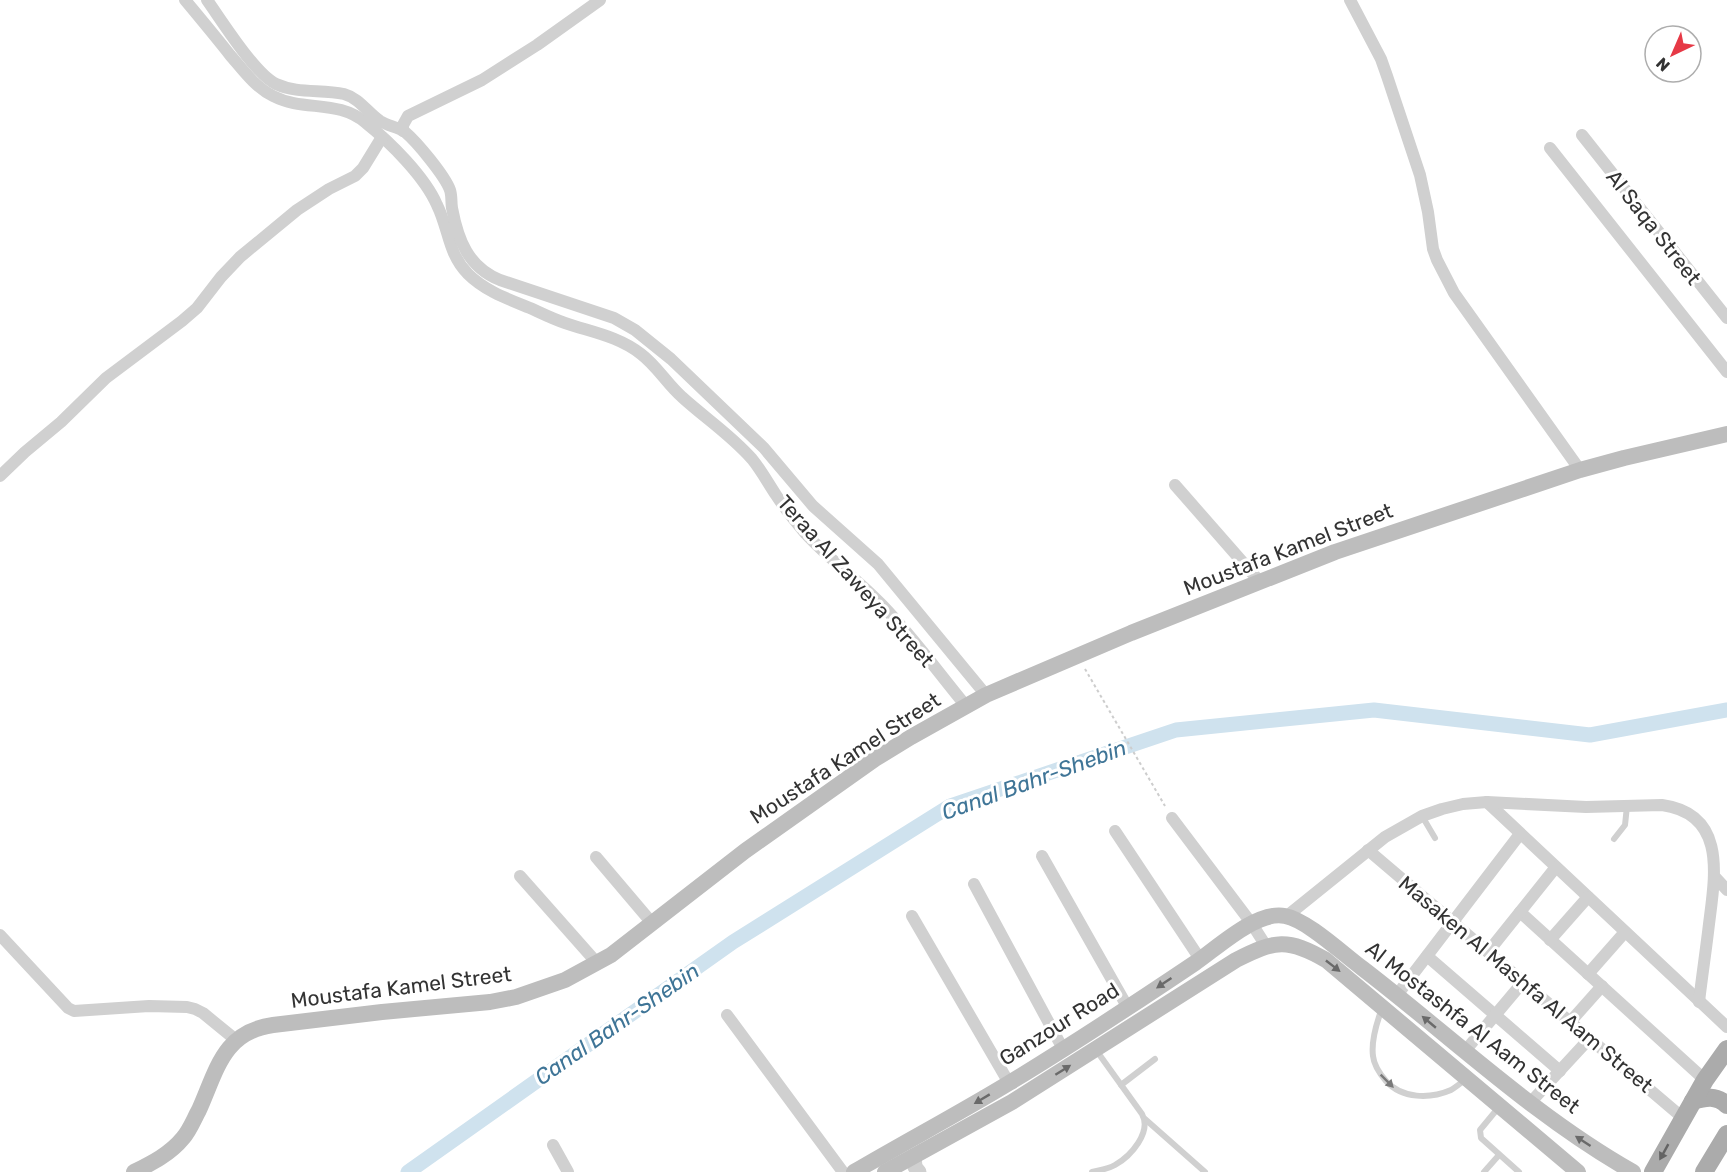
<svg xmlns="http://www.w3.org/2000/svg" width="1727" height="1172" viewBox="0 0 1727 1172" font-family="Rubik,sans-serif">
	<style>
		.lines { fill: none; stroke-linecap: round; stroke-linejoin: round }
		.canal { stroke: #cfe2ee; stroke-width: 15 }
		.path { stroke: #cdcdcd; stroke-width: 2; stroke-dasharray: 3 3; stroke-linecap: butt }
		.service { stroke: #d0d0d0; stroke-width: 6 }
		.minor { stroke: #d0d0d0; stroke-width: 12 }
		.tertiary { stroke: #d0d0d0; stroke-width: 15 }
		.secondary { stroke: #bdbdbd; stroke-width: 16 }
		.primary { stroke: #ababab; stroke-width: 18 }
		.oneway { fill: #6a6a6a }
		.oneway2 { fill: #7a7a7a }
		.oneway3 { fill: #636363 }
		.labels { text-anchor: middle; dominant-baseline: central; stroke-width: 6; stroke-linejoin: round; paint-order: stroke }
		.street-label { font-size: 21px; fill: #333; stroke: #fff }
		.water-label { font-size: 22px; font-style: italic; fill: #3f7597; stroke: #fff }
	</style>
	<rect width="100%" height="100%" fill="#fff"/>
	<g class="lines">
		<!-- canal -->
		<polyline class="canal" points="408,1172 733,942 950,806 1176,730 1374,710 1590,735 1727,710"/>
		<!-- path -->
		<polyline class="path" points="1085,669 1165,806"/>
		<!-- service -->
		<g class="service">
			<polyline points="1422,816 1435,838"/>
			<polyline points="1614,839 1625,825 1627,806"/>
			<path d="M 1381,1011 C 1376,1025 1371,1041 1373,1056 C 1374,1066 1380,1074 1386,1081 C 1402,1099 1430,1099 1451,1090 C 1456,1087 1461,1083 1466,1079"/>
			<polyline points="1121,1085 1155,1059"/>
			<polyline points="1499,1107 1480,1130 1481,1138 1519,1172"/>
			<polyline points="1145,1119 1205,1172"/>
			<path d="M 1092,1172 C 1100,1170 1108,1169 1115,1165 C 1131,1156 1152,1132 1142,1114 L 1096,1050"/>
			<polyline points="1484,1172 1499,1155"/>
		</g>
		<!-- minor -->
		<g class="minor">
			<path d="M 185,0 C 200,18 215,36 230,55 C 243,70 255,87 273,96 C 304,112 338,99 366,123 C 390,142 425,177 437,205 C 449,229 448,254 468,274 C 485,291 508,299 530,308 C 541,313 553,319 565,323 C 591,332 618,336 641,354 C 657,366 667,384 682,397 C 705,418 731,435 752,459 C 761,470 768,483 776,495 C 785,509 795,521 806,534 C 830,560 858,580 882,605 C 912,636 938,672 966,706"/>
			<path d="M 207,0 C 222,21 255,74 276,84 C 298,94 321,89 344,94 C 359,98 368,113 380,121 C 388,126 398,127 405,132 C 417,142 445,176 450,190 C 452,196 451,202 452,208 C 458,240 468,267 500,280 L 614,318 L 635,330 L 671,359 L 764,448 L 813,506 L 878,564 L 986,695"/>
			<polyline points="1350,0 1381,59 1387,76 1420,175 1428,212 1433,249 1437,260 1454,293 1580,470"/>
			<polyline points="403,131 403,125 408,116 482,80 537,45 600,0"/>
			<polyline points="1582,135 1727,318"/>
			<polyline points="1550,148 1727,372"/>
			<polyline points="0,476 25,452 61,422 106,378 182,321 197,308 221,277 240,257 297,210 329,189 355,176 363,168 382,137"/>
			<polyline points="1175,485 1260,582"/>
			<polyline points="1487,802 1727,1027"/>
			<polyline points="1172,818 1252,924 1266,946"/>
			<polyline points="1115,831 1200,959"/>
			<polyline points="1368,850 1683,1118"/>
			<polyline points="1042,856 1128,1008"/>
			<polyline points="596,857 652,923"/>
			<polyline points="520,876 597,963"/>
			<polyline points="1715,877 1727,890"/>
			<polyline points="974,884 1063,1049"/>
			<polyline points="1520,912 1705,1080"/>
			<polyline points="912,916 1009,1083"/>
			<path d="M 1287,916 L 1385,837 L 1422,816 L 1442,809 L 1463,804 L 1487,802 L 1586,807 L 1662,805 C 1727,814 1715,876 1709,924 C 1706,950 1702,976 1699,1002"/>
			<polyline points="0,935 68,1008 74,1011 149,1006 187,1007 195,1009 203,1013 236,1040"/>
			<polyline points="1550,940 1588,897"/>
			<polyline points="1488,952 1556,867"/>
			<polyline points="1427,956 1560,1071"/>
			<polyline points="1588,974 1625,932"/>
			<polyline points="1397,995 1520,834"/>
			<polyline points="727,1015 843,1172"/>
			<polyline points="1570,1022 1602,986"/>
			<polyline points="1465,1051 1523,982"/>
			<polyline points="1529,1104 1590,1038"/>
			<polyline points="553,1145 568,1172"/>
		</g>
		<!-- tertiary -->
		<polyline class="tertiary" points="914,1156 915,1167 919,1172"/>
		<!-- secondary -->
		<g class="secondary">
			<path d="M 134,1172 C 152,1163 170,1154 183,1138 C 190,1130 194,1119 199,1110 C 217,1070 223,1032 273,1025 L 382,1012 L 490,1002 L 516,997 L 565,980 L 611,955 L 745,851 L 875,759 L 911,737 L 986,695 L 1131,633 L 1335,552 L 1580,470 L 1624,458 L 1727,434"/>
			<path d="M 854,1172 C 905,1142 958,1114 1009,1083 C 1072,1045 1134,1004 1195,963 C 1217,948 1257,910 1285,916 C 1307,920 1343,954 1362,968 C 1452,1037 1534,1116 1633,1172"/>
			<path d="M 885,1172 L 1012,1102 L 1236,960 C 1275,940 1288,938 1326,960 L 1578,1172"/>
		</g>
		<!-- primary -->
		<g class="primary">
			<path d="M 1693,1101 C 1706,1097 1716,1095 1727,1105"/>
			<polyline points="1653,1172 1705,1080 1727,1049"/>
			<polyline points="1704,1172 1727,1134"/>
		</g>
	</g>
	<!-- one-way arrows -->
	<defs><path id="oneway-solid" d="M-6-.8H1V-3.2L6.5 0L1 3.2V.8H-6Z" transform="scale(1.5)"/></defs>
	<g class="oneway">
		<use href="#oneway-solid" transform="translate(1333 966) rotate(38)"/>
		<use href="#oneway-solid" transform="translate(1164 983) rotate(146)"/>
		<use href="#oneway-solid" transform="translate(1429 1022) rotate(-140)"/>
		<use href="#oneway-solid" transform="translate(1063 1070) rotate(-32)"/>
		<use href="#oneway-solid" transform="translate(982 1099) rotate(149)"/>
		<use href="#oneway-solid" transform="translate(1583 1141) rotate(-147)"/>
	</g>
	<use class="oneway2" href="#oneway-solid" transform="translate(1387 1081) rotate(45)"/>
	<use class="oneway3" href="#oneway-solid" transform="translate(1664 1152) rotate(119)"/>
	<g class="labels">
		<!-- street labels -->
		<g class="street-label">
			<text transform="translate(1654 227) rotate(52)">Al Saqa Street</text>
			<text transform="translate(1288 549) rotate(-21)">Moustafa Kamel Street</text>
			<text transform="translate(856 581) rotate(48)">Teraa Al Zaweya Street</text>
			<text transform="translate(845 758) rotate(-33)">Moustafa Kamel Street</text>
			<text transform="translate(1526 984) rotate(40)">Masaken Al Mashfa Al Aam Street</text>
			<text transform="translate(401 987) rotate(-7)">Moustafa Kamel Street</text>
			<text transform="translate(1059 1024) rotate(-32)">Ganzour Road</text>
			<text transform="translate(1473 1027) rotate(38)">Al Mostashfa Al Aam Street</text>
		</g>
		<!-- water labels -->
		<g class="water-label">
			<text transform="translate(1034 780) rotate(-20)">Canal Bahr-Shebin</text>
			<text transform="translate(617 1024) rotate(-35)">Canal Bahr-Shebin</text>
		</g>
	</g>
	<!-- north arrow -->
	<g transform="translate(1673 54) rotate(224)"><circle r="28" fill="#ffffff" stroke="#adadad" stroke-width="1.5"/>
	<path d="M0-4.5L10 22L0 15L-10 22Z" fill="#e63946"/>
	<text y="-9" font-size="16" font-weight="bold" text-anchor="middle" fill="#333333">N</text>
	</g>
</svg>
